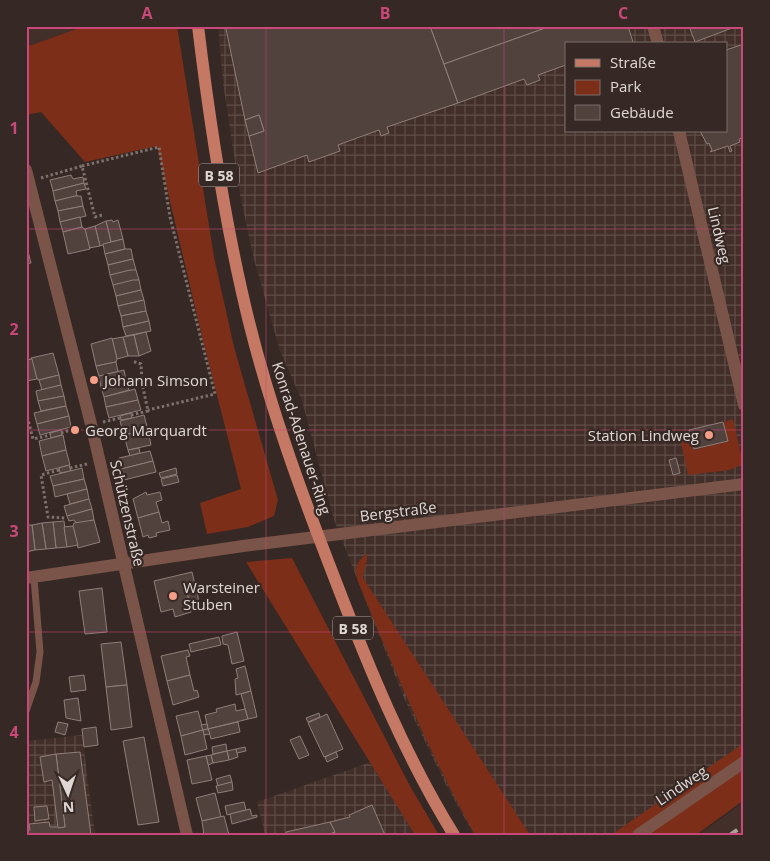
<svg xmlns="http://www.w3.org/2000/svg" width="770" height="861" viewBox="0 0 770 861" font-family="'Open Sans',sans-serif">
	<style>
		.built { fill: #432f29 }
		.industrial { fill: url(#industrial-grid); fill-rule: evenodd }
		.green { fill: #7c2e18 }
		.building { fill: #51423e; stroke: #8f7e79 }
		.lines { fill: none; stroke-linecap: round; stroke-linejoin: round }
		.path { stroke: #7d716d; stroke-width: 3; stroke-dasharray: 2.5 2.5; stroke-linecap: butt }
		.service { stroke: #7a5449; stroke-width: 7 }
		.minor { stroke: #7a5449; stroke-width: 12 }
		.primary { stroke: #c57864; stroke-width: 12 }
		.rail { stroke: #aca19e; stroke-width: 4; stroke-dasharray: 9 9; stroke-linecap: butt }
		.grid { fill: none; stroke: #ca4879; stroke-width: 1; stroke-opacity: 0.55 }
		.poi-dot { fill: #f49e87; stroke: #362824; stroke-width: 2 }
		.labels { text-anchor: middle; dominant-baseline: central; stroke-width: 4.5; stroke-linejoin: round; paint-order: stroke }
		.shield { fill: #362824; stroke: #ada29f; stroke-width: 1 }
		.shield-label { font-size: 14px; font-weight: bold; fill: #e0d7d4 }
		.street-label { font-size: 15px; fill: #e0d7d4; stroke: #362824 }
		.poi-label { font-size: 15px; fill: #e0d7d4; stroke: #362824; text-anchor: start }
		.neatline { fill: none; stroke: #ca4879; stroke-width: 2 }
		.grid-label { font-size: 16px; text-anchor: middle; font-weight: bold; fill: #ca4879 }
	</style>
	<defs>
		<pattern id="industrial-grid" width="8" height="8" patternUnits="userSpaceOnUse" patternTransform="scale(1.25)"><rect width="8" height="8" fill="#432f29"/><path d="M0 4h8M4 0v8" fill="none" stroke="#5e4c47"/></pattern>
	</defs>
	<rect width="100%" height="100%" fill="#362824"/>
	<!-- built -->
	<g class="built">
		<polygon points="26,26 85,26 26,47"/>
		<polygon points="744,801 744,835 698,835 733,810"/>
	</g>
	<!-- industrial -->
	<g class="industrial">
		<path d="M 218,26 L 744,26 L 744,799 L 694,835 L 474,835 L 445,783 L 403,696 L 334,520 L 302,401 L 280,351 L 254,260 L 240,195 L 223,83 ZM 566,44 L 726,44 L 726,131 L 566,131 Z"/>
		<polygon points="82,735 95,835 26,835 26,741"/>
		<polygon points="371,762 415,835 265,835 257,802"/>
	</g>
	<!-- green -->
	<g class="green">
		<polygon points="85,26 177,26 214,257 234,347 278,500 274,516 248,527 207,534 200,503 241,489 203,341 157,146 85,162 41,112 26,115 26,47"/>
		<polygon points="733,419 743,464 730,470 688,475 679,433 689,430 694,450 728,441 724,422"/>
		<path d="M 367,554 C 368,563 363,569 363,578 L 530,835 L 475,835 C 430,754 394,670 359,584 C 354,572 355,561 367,554 Z"/>
		<polygon points="292,558 410,786 439,835 415,835 246,562"/>
		<polygon points="744,743 744,800 696,835 611,835"/>
	</g>
	<!-- building -->
	<g class="building">
		<polygon points="228,26 430,26 458,103 387,127 389,133 381,136 379,130 338,145 340,151 309,162 307,155 258,173 249,136 264,131 259,115 245,120 226,29"/>
		<polygon points="430,26 551,26 444,64"/>
		<polygon points="551,26 628,26 633,42 627,44 566,44 566,65 538,75 540,80 527,85 524,79 458,103 444,64"/>
		<polygon points="689,26 731,26 732,28 695,42"/>
		<polygon points="744,44 744,137 739,139 740,142 730,146 732,151 730,152 728,146 710,152 712,150 709,143 707,144 700,131 726,131 726,50"/>
		<polygon points="259,115 264,131 249,136 245,120"/>
		<polygon points="71,175 73,179 83,177 84,183 53,191 50,180"/>
		<polygon points="84,183 86,189 76,191 77,196 55,201 53,191"/>
		<polygon points="75,196 81,196 83,206 58,211 55,201"/>
		<polygon points="83,206 86,216 60,222 58,211"/>
		<polygon points="80,217 82,227 63,232 60,222"/>
		<polygon points="112,220 113,222 118,220 123,239 111,242 106,221"/>
		<polygon points="106,221 111,242 100,246 95,226"/>
		<polygon points="95,226 100,246 89,248 85,229"/>
		<polygon points="82,227 85,229 90,249 68,254 63,232"/>
		<polygon points="123,239 125,249 105,254 103,244"/>
		<polygon points="26,244 31,263 26,264"/>
		<polygon points="125,249 131,249 133,259 108,265 105,254"/>
		<polygon points="133,259 136,270 110,275 108,265"/>
		<polygon points="130,270 136,270 139,280 113,285 110,275"/>
		<polygon points="133,280 139,280 141,290 116,296 113,285"/>
		<polygon points="141,290 144,300 118,306 116,296"/>
		<polygon points="144,300 146,311 121,316 118,306"/>
		<polygon points="146,311 149,321 123,327 121,316"/>
		<polygon points="149,321 151,331 126,336 123,327"/>
		<polygon points="146,332 151,351 139,356 134,335"/>
		<polygon points="134,335 139,356 128,356 123,337"/>
		<polygon points="123,337 128,356 117,359 112,339"/>
		<polygon points="112,338 117,359 116,362 96,366 91,344"/>
		<polygon points="53,353 59,375 39,380 37,379 31,358"/>
		<polygon points="32,359 37,379 26,381 26,360"/>
		<polygon points="116,362 118,372 99,376 96,366"/>
		<polygon points="124,370 126,380 101,387 99,376"/>
		<polygon points="59,375 61,385 42,390 39,380"/>
		<polygon points="126,380 129,390 104,397 101,387"/>
		<polygon points="61,385 64,396 38,401 36,391"/>
		<polygon points="135,389 138,400 106,407 104,397"/>
		<polygon points="64,396 66,406 41,411 38,401"/>
		<polygon points="138,400 141,410 109,418 106,407"/>
		<polygon points="66,406 69,416 37,424 34,413"/>
		<polygon points="131,413 132,418 121,420 120,416"/>
		<polygon points="144,415 148,430 124,435 120,421"/>
		<polygon points="69,416 71,427 40,435 37,424"/>
		<polygon points="723,422 728,441 694,449 689,430"/>
		<polygon points="61,430 62,435 51,438 50,433"/>
		<polygon points="148,430 151,445 128,450 124,435"/>
		<polygon points="63,435 66,450 42,456 39,441"/>
		<polygon points="139,448 140,453 130,456 128,450"/>
		<polygon points="66,450 70,465 46,471 42,456"/>
		<polygon points="150,451 153,461 121,469 119,458"/>
		<polygon points="676,458 680,473 673,475 669,460"/>
		<polygon points="153,461 156,472 124,480 121,469"/>
		<polygon points="69,465 71,471 60,473 59,468"/>
		<polygon points="82,468 84,479 53,486 50,476"/>
		<polygon points="176,468 177,474 161,478 159,473"/>
		<polygon points="177,475 179,482 163,486 161,479"/>
		<polygon points="84,479 87,489 55,497 53,486"/>
		<polygon points="87,489 89,499 70,504 67,494"/>
		<polygon points="146,492 147,495 160,492 162,500 156,502 159,512 138,518 133,499"/>
		<polygon points="89,499 92,509 67,516 64,506"/>
		<polygon points="92,509 94,520 77,524 74,520 69,521 67,516"/>
		<polygon points="159,512 162,523 168,521 170,530 156,533 157,536 149,538 148,535 143,537 138,518"/>
		<polygon points="94,520 100,542 78,548 73,526 74,523"/>
		<polygon points="64,521 67,547 56,548 53,522"/>
		<polygon points="53,522 56,548 46,549 42,523"/>
		<polygon points="42,523 46,549 35,550 32,525"/>
		<polygon points="26,525 32,525 35,550 26,552"/>
		<polygon points="73,526 78,545 67,547 64,527"/>
		<polygon points="192,572 195,585 186,587 191,612 175,617 173,609 161,612 154,581"/>
		<polygon points="196,585 199,603 190,605 186,587"/>
		<polygon points="102,588 107,632 85,634 79,591"/>
		<polygon points="237,632 244,661 232,664 228,645 223,644 222,636"/>
		<polygon points="219,637 221,645 191,652 189,644"/>
		<polygon points="121,642 127,685 106,687 101,644"/>
		<polygon points="188,650 190,656 186,657 190,675 167,681 161,656"/>
		<polygon points="245,666 251,691 236,695 235,679 238,678 236,669"/>
		<polygon points="84,675 86,690 71,692 69,677"/>
		<polygon points="190,675 194,691 197,690 199,697 173,705 167,681"/>
		<polygon points="127,685 132,727 111,730 106,687"/>
		<polygon points="251,691 257,717 248,719 241,694"/>
		<polygon points="78,698 81,721 66,718 64,700"/>
		<polygon points="235,704 236,711 245,709 248,719 208,729 205,715 217,712 216,709"/>
		<polygon points="198,711 203,730 181,736 176,716"/>
		<polygon points="319,713 320,717 308,722 306,718"/>
		<polygon points="327,714 343,749 324,757 308,723"/>
		<polygon points="58,722 68,724 65,735 55,732"/>
		<polygon points="238,722 240,732 211,739 208,729"/>
		<polygon points="207,724 208,729 203,730 201,725"/>
		<polygon points="96,727 98,745 84,747 82,729"/>
		<polygon points="208,729 210,734 204,735 203,730"/>
		<polygon points="203,730 207,749 185,755 181,736"/>
		<polygon points="300,736 309,755 299,759 290,740"/>
		<polygon points="144,737 159,822 138,825 123,741"/>
		<polygon points="226,744 227,751 213,754 212,747"/>
		<polygon points="245,747 246,751 237,753 236,749"/>
		<polygon points="236,749 238,757 229,760 227,751"/>
		<polygon points="227,751 229,760 213,763 211,755"/>
		<polygon points="80,752 91,835 26,835 26,831 30,830 29,824 49,822 50,827 65,827 56,754"/>
		<polygon points="336,752 338,757 327,762 325,757"/>
		<polygon points="56,754 65,827 58,828 52,780 44,782 40,757"/>
		<polygon points="211,755 213,763 208,765 206,756"/>
		<polygon points="206,756 212,780 192,784 187,760"/>
		<polygon points="230,775 232,782 218,786 216,779"/>
		<polygon points="232,782 233,790 218,793 216,786"/>
		<polygon points="215,793 221,817 202,821 196,798"/>
		<polygon points="244,802 246,810 227,815 225,806"/>
		<polygon points="372,805 385,835 336,835 330,822 350,817 349,815"/>
		<polygon points="47,806 49,819 35,821 34,807"/>
		<polygon points="250,809 252,816 257,815 257,817 232,824 230,814"/>
		<polygon points="224,816 229,835 204,835 202,821"/>
		<polygon points="330,822 335,832 326,835 287,835 286,832"/>
	</g>
	<g class="lines">
		<!-- path -->
		<g class="path">
			<polyline points="82,166 159,147 170,217 215,394 148,410"/>
			<polyline points="41,178 82,166 95,217 102,215"/>
			<polyline points="26,412 33,439 51,435"/>
			<polyline points="131,415 148,411 142,383 141,364 132,361"/>
			<polyline points="103,422 120,418"/>
			<polyline points="61,433 80,427"/>
			<polyline points="70,468 87,464"/>
			<polyline points="59,470 41,475 48,517 65,518"/>
		</g>
		<!-- service -->
		<polyline class="service" points="26,711 36,682 40,652 34,578"/>
		<!-- minor -->
		<g class="minor">
			<polyline points="653,26 658,44"/>
			<polyline points="679,131 744,405"/>
			<polyline points="26,170 91,424 187,835"/>
			<polyline points="26,578 243,546 744,484"/>
			<polyline points="638,835 744,762"/>
		</g>
		<!-- primary -->
		<path class="primary" d="M 198,26 C 210,126 225,225 249,322 C 271,411 303,497 336,582 C 369,668 405,756 454,835"/>
		<!-- rail -->
		<polyline class="rail" points="730,835 744,825"/>
	</g>
	<!-- grid -->
	<path class="grid" d="M 266,26 L 266,835M 504,26 L 504,835M 26,229 L 744,229M 26,430 L 744,430M 26,632 L 744,632"/>
	<!-- markers -->
	<g class="poi-dot">
		<circle cx="94" cy="380" r="5"/>
		<circle cx="75" cy="430" r="5"/>
		<circle cx="709" cy="435" r="5"/>
		<circle cx="173" cy="596" r="5"/>
	</g>
	<g class="labels">
		<!-- shield labels -->
		<g class="shield">
			<rect x="199" y="163.5" width="40" height="23" rx="4"/>
			<rect x="333" y="616.5" width="40" height="23" rx="4"/>
		</g>
		<g class="shield-label">
			<text x="219" y="175">B 58</text>
			<text x="353" y="628">B 58</text>
		</g>
		<!-- street labels -->
		<g class="street-label">
			<text transform="translate(720 235) rotate(77)">Lindweg</text>
			<text transform="translate(302 438) rotate(72)">Konrad-Adenauer-Ring</text>
			<text transform="translate(398 511) rotate(-7)">Bergstraße</text>
			<text transform="translate(128 513) rotate(77)">Schützenstraße</text>
			<text transform="translate(681 785) rotate(-34)">Lindweg</text>
		</g>
		<!-- poi labels -->
		<g class="poi-label">
			<text x="104" y="380">Johann Simson</text>
			<text x="85" y="430">Georg Marquardt</text>
			<text x="699" y="435" text-anchor="end">Station Lindweg</text>
			<text x="183" y="587">Warsteiner<tspan x="183" dy="17">Stuben</tspan></text>
		</g>
	</g>
	<!-- border -->
	<rect width="770" height="861" fill="none" stroke="#362824" stroke-width="55"/>
	<!-- legend -->
	<rect x="565" y="42" width="162" height="90" fill="#362824" stroke="#7a6e6a"/>
	<rect x="575" y="59" width="25" height="8" fill="#c57864" stroke="#7a6e6a"/>
	<text x="610" y="68" font-size="15" fill="#e0d7d4">Straße</text>
	<rect x="575" y="80" width="25" height="15" fill="#7c2e18" stroke="#7a6e6a"/>
	<text x="610" y="92" font-size="15" fill="#e0d7d4">Park</text>
	<rect x="575" y="105" width="25" height="15" fill="#51423e" stroke="#7a6e6a"/>
	<text x="610" y="118" font-size="15" fill="#e0d7d4">Gebäude</text>
	<!-- north arrow -->
	<g transform="translate(68 794) rotate(177)" stroke="#362824" stroke-width="4" paint-order="stroke">
	<path d="M0-4L9 19L0 12L-9 19Z" fill="#e0d7d4"/>
	<text y="-8" font-size="14" font-weight="bold" text-anchor="middle" fill="#e0d7d4">N</text>
	</g>
	<rect x="28" y="28" width="714" height="806" class="neatline"/>
	<g class="grid-label">
		<text x="147" y="19">A</text>
		<text x="385" y="19">B</text>
		<text x="623" y="19">C</text>
		<text x="14" y="134">1</text>
		<text x="14" y="335">2</text>
		<text x="14" y="537">3</text>
		<text x="14" y="738">4</text>
	</g>
</svg>
